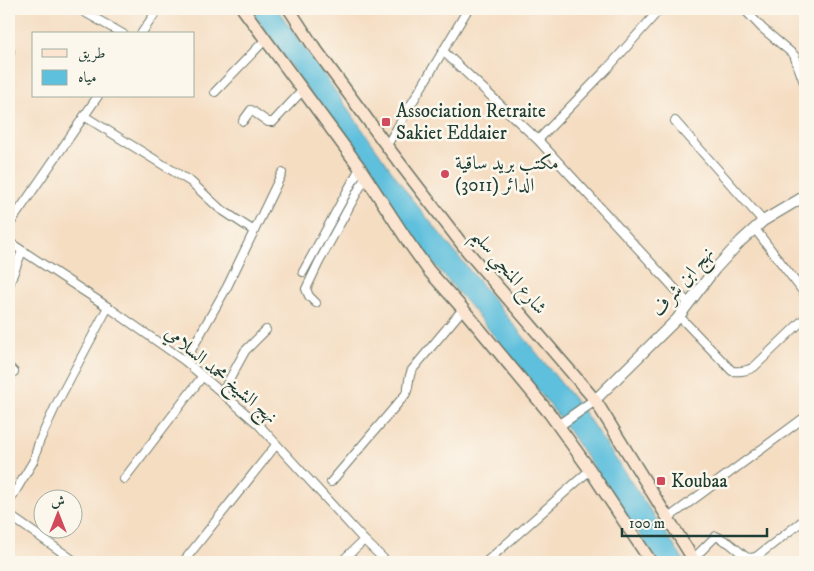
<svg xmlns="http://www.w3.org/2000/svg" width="814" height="571" viewBox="0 0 814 571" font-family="'IM FELL DW Pica',Amiri,serif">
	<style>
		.water { fill: #5fc0dd; stroke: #3f7e88 }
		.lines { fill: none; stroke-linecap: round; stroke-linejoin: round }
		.minor-casing { stroke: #6a7566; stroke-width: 10 }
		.tertiary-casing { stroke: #6a7566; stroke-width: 12 }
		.secondary-casing { stroke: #6a7566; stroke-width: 14 }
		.minor { stroke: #fff; stroke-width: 8 }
		.tertiary { stroke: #fff; stroke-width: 10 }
		.secondary { stroke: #fce5d0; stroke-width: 11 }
		.poi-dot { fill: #d1495b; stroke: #fbf7ec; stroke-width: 2 }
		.labels { text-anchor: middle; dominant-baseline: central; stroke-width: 5; stroke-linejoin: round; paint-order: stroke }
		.poi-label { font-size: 19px; fill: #1f3d34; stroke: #fbf7ec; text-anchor: start }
		.street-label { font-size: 19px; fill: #1f3d34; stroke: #fbf7ec }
	</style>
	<rect width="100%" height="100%" fill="#fbf7ec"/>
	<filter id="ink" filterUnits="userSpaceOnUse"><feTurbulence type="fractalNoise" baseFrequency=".02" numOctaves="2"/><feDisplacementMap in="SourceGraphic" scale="10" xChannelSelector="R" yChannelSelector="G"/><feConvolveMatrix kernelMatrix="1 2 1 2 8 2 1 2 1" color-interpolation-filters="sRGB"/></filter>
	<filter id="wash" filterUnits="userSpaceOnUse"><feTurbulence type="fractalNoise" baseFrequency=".0096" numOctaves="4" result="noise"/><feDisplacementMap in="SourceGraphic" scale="20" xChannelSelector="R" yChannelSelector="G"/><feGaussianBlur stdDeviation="1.12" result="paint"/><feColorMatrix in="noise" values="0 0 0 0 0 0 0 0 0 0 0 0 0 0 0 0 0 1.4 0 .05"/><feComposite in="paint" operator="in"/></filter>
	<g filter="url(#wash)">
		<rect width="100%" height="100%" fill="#f5ddc2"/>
		<!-- water -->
		<polygon class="water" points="250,9 277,9 411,198 582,409 685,562 658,562 560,418 474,311 417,244"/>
	</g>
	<g filter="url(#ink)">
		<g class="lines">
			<!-- minor casing -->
			<g class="minor-casing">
				<g id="minor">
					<polyline points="79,9 123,34"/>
					<polyline points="744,9 762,28 794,55 805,85"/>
					<polyline points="141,34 158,9"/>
					<polyline points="444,52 538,140 688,303"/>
					<polyline points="9,53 10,52"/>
					<polyline points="215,92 265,40"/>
					<polyline points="84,116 191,182 219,208 254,231"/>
					<polyline points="243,121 251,110 268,122 273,122 302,91"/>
					<polyline points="675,121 763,221"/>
					<polyline points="538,140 607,69 660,9"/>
					<polyline points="387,145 468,9"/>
					<polyline points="9,225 98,96"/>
					<polyline points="755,229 805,294"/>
					<polyline points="9,242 108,307 185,361 258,424 364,540 387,562"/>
					<polyline points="303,272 360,168"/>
					<polyline points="9,285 22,251"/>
					<polyline points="316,303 309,296 306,289 319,262 365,178"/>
					<path d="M 679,316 L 732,371 C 740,372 747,371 754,367 L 805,318"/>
					<polyline points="185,361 227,287 282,173"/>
					<polyline points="9,367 14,372"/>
					<polyline points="222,393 245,351 266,330"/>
					<polyline points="124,479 202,377"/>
					<path d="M 331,482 L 405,395 C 410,388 407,380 412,370 L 463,309"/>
					<polyline points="9,502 34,460 39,442 57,403 108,307"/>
					<polyline points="9,515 76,562"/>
					<polyline points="667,519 805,417"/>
					<polyline points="693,559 716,536 729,543 746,557 750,558 756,557 805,519"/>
					<polyline points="184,561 276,445"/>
					<polyline points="341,562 364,540"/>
					<polyline points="486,562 590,470"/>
				</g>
			</g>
			<!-- tertiary casing -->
			<g class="tertiary-casing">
				<polyline id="tertiary" points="558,426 595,400 677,319 715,269 741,241 763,221 805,196"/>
			</g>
			<!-- secondary casing -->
			<g class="secondary-casing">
				<g id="secondary">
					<polyline points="243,9 360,168 409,243 429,271 463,309 550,414 590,470 651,562"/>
					<polyline points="289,9 312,44 389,149 468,252 595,400 695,562"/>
				</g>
			</g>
			<!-- minor -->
			<use href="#minor" class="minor"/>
			<!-- tertiary -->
			<use href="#tertiary" class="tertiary"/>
			<!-- secondary -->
			<use href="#secondary" class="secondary"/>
		</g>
	</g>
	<!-- markers -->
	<g class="poi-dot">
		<rect x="381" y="117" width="10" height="10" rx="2.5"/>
		<circle cx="445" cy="174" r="5"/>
		<rect x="656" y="476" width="10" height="10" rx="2.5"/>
	</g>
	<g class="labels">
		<!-- poi labels -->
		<g class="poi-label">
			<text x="396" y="111">Association Retraite<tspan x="396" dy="22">Sakiet Eddaier</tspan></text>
			<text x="455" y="163">مكتب بريد ساقية<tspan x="455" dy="22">الدائر (3011)</tspan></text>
			<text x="671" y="481">Koubaa</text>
		</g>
		<!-- street labels -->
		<g class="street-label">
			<text transform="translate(509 272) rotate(50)">شارع المنجي سليم</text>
			<text transform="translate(683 282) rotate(-50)">نهج ابن شرف</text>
			<text transform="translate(221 375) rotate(40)">نهج الشيخ محمد السلامي</text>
		</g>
	</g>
	<!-- margin -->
	<rect width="814" height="571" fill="none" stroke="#fbf7ec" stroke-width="30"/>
	<!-- legend -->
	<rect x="32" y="32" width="162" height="65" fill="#fbf7ec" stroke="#a3ada2"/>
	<rect x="42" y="49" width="25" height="8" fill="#fce5d0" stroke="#a3ada2"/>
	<text x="78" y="58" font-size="15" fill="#1f3d34">طريق</text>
	<rect x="42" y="70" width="25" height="15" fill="#5fc0dd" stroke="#a3ada2"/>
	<text x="78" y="82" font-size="15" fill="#1f3d34">مياه</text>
	<!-- north arrow -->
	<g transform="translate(58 514)"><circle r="24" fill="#fbf7ec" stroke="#a3ada2"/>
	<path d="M0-4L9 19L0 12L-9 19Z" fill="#d1495b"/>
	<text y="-8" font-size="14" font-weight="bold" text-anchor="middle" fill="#1f3d34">ش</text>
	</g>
	<!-- scale -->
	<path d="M622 528v8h145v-8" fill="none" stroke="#1f3d34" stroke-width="2.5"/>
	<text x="629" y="528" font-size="15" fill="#1f3d34" stroke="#fbf7ec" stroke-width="4" paint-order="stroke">100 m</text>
</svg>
